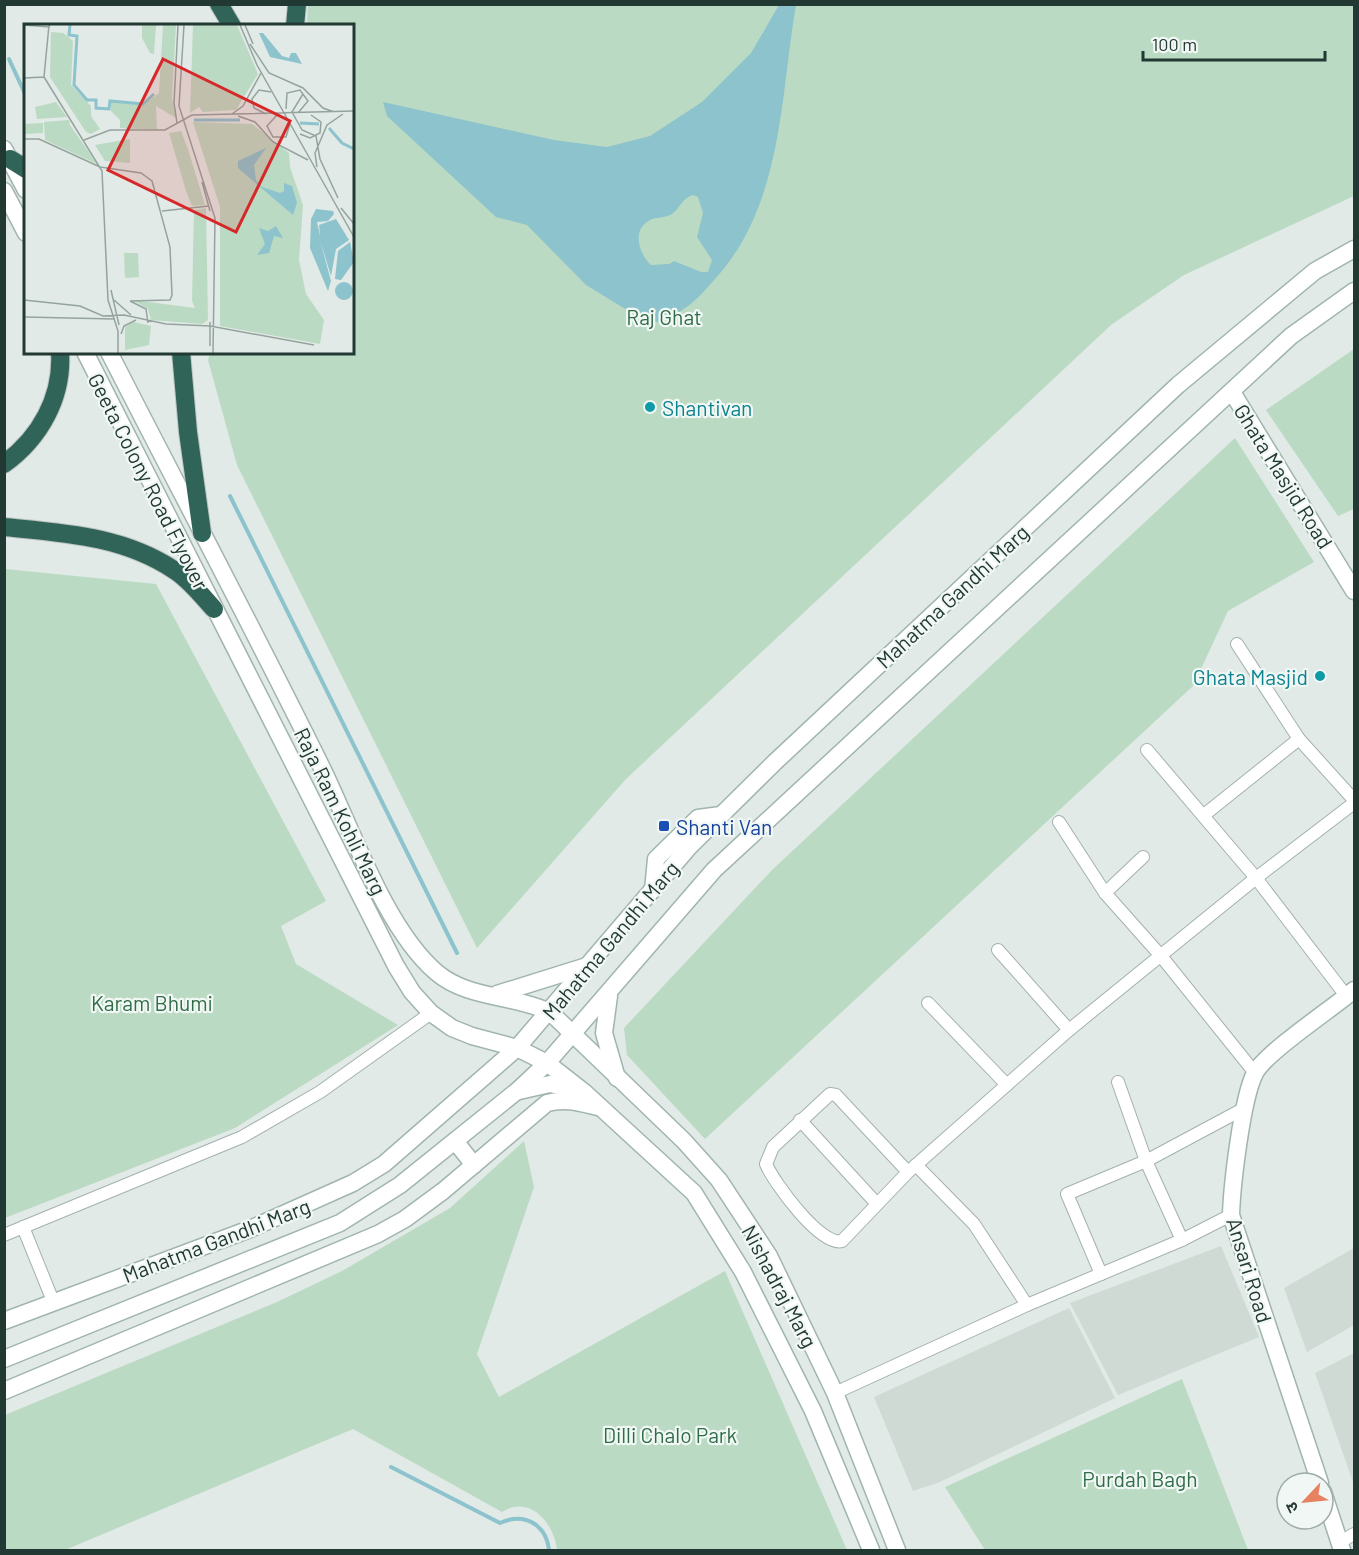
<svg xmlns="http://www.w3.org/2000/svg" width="1359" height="1555" viewBox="0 0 1359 1555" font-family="Barlow,'Noto Sans Devanagari',sans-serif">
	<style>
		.built { fill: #cfdad5 }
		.green { fill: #bbdac3 }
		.water { fill: #8cc3cc; fill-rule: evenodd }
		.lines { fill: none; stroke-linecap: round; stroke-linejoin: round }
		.stream { stroke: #8cc3cc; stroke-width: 4 }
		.street-casing { stroke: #a4b1ad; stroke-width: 14 }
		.secondary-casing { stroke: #a0b5ad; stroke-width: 19 }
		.highway-casing { stroke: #bdc4c2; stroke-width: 20 }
		.street { stroke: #fff; stroke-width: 12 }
		.secondary { stroke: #fff; stroke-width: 16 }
		.highway { stroke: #306458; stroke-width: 18 }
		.culture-dot { fill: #0f9aa8; stroke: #f1f7f4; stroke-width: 2 }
		.transit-dot { fill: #1a4fb4; stroke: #f1f7f4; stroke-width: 2 }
		.labels { text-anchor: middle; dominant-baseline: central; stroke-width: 4.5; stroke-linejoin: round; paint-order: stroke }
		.park-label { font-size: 21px; fill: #306d47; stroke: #f1f7f4 }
		.culture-label { font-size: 21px; fill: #0d838f; stroke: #f1f7f4; text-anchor: start }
		.street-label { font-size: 21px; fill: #223933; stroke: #f1f7f4 }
		.transit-label { font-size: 21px; fill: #164399; stroke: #f1f7f4; text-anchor: start }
		.inset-river { fill: none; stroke: #8cc3cc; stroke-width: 3 }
		.inset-road { fill: none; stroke: #95a39e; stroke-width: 1.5 }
		.view { fill: #d62828; fill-opacity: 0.15; stroke: #d62828; stroke-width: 3 }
		.inset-edge { fill: none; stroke: #223933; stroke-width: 3 }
	</style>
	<rect width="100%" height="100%" fill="#e1eae6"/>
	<!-- built -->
	<g class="built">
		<polygon points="1221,1246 1259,1337 1118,1395 1070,1303"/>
		<polygon points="1354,1248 1354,1325 1307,1352 1284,1288"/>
		<polygon points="1069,1308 1115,1398 940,1482 913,1491 874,1397"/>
		<polygon points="1354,1353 1354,1485 1315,1373"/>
	</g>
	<!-- green -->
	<g class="green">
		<polygon points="308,5 1354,5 1354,196 1184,275 1111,325 626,779 477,948 237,465 208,360 210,353 352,352 352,26 307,25"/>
		<polygon points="1354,349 1354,509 1338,516 1266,410"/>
		<polygon points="1235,438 1314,562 1228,611 1193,686 705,1139 627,1055 624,1028 772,870"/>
		<polygon points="5,569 156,584 326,901 281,926 296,964 398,1025 235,1128 5,1218"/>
		<path d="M 524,1141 L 534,1187 L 477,1354 L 499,1397 L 725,1271 L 847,1550 L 557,1550 C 554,1523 530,1494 502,1512 L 353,1429 L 65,1550 L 5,1550 L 5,1415 L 277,1302 L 342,1271 L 450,1208 Z"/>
		<polygon points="1182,1379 1248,1550 985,1550 945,1487"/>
	</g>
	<!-- water -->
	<path class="water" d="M 779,5 L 796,5 C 780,99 783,204 715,279 C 706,289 696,301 685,308 C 677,314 666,318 657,322 L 640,318 L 586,285 L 527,225 L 496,217 L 387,116 L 383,102 L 554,140 L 607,147 L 650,136 L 702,102 L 751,53 ZM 693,195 L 698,197 L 703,213 L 697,237 L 712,260 L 708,272 L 701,272 L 674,261 L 669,264 L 651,265 C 639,254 631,230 650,220 C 656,217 666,218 672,214 C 680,208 682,198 693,195 Z"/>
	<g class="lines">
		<!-- stream -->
		<g class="stream">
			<polyline points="9,59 26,96"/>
			<polyline points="230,496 457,953"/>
			<path d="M 391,1467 L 500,1523 C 524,1512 546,1524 549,1550"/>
		</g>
		<!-- street casing -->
		<g class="street-casing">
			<g id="street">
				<polyline points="1237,644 1299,739 1354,800"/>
				<polyline points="1147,750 1256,878 1347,997"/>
				<polyline points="1204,815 1299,739"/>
				<polyline points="1059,822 1105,893 1161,956 1255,1073"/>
				<polyline points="1105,893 1143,857"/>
				<polyline points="998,950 1069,1030"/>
				<polyline points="928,1003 1007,1085"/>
				<polyline points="1118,1082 1146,1161 1182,1240"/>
				<polyline points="800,1120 877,1204"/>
				<polyline points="916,1165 974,1224 1027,1305"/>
				<path d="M 908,1172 L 836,1095 L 830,1094 L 773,1147 L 766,1164 C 774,1183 821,1247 842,1241 L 908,1172 L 1069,1030 L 1256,878 L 1354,803"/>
				<polyline points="23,1227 53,1301"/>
				<polyline points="4,1235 242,1137 320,1092 431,1013"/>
				<polyline points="1101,1274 1067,1194 1146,1161 1245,1108"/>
				<polyline points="835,1393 1027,1305 1182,1240 1231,1215"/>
				<polyline points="1340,1542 1354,1534"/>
			</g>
		</g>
		<!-- secondary casing -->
		<g class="secondary-casing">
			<g id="secondary">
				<polyline points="4,149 26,190"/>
				<polyline points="4,191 26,233"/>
				<polyline points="85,352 396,966 412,992 431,1013 452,1028 472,1036 517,1048 547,1063 584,1092 694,1193 743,1272 813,1411 871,1550"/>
				<path d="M 109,352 C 180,491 253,628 322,768 C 352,829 385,928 436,972 C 467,999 514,995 550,1012 L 684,1141 L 719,1180 L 769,1256 L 835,1393 L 897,1550"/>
				<polyline points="1232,392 1354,591"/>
				<polyline points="653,890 656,859 698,818 721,815"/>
				<polyline points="497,994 587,966"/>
				<polyline points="609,996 604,1033 617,1078"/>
				<polyline points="519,1091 550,1084 578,1090"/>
				<polyline points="455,1141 474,1165"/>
				<polyline points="4,1321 250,1229 353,1183 384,1164 517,1048 689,847 775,762 1178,385 1315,271 1354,249"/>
				<polyline points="4,1359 340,1223 400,1185 517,1091 547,1063 714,870 1291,336 1354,291"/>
				<path d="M 4,1391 L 378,1234 L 405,1219 L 443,1191 L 547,1103 C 565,1098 581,1103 598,1107"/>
				<path d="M 1320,1483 L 1231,1215 C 1232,1185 1242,1098 1255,1073 C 1265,1053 1333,1008 1354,990"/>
				<polyline points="1323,1492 1342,1550"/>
			</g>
		</g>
		<!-- highway casing -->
		<g class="highway-casing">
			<g id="highway">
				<polyline points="219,4 232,26"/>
				<polyline points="295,26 297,4"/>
				<polyline points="10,159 26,169"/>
				<polyline points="181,352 188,432 202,533"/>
				<path d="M 4,464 C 40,438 63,397 60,352"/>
				<path d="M 4,527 C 64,533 123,536 174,570 C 189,579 202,596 214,609"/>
			</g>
		</g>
		<!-- street -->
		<use href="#street" class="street"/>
		<!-- secondary -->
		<use href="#secondary" class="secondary"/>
		<!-- highway -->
		<use href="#highway" class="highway"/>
	</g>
	<!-- markers -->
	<g class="culture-dot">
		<circle cx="650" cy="407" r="6"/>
		<circle cx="1320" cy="676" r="6"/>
	</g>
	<rect class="transit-dot" x="658" y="820" width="12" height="12" rx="3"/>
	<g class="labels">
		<!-- park labels -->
		<g class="park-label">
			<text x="664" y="316">Raj Ghat</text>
			<text x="152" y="1002">Karam Bhumi</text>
			<text x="670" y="1434">Dilli Chalo Park</text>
			<text x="1140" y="1478">Purdah Bagh</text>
		</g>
		<!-- culture labels -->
		<g class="culture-label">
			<text x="662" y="407">Shantivan</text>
			<text x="1308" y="676" text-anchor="end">Ghata Masjid</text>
		</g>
		<!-- street labels -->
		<g class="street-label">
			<text transform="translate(1284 476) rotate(58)">Ghata Masjid Road</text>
			<text transform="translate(149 481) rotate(63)">Geeta Colony Road Flyover</text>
			<text transform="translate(952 596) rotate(-43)">Mahatma Gandhi Marg</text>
			<text transform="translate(341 811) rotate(64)">Raja Ram Kohli Marg</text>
			<text transform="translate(610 940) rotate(-50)">Mahatma Gandhi Marg</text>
			<text transform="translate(216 1240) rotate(-21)">Mahatma Gandhi Marg</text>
			<text transform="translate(1250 1270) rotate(73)">Ansari Road</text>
			<text transform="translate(780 1286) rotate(62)">Nishadraj Marg</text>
		</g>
		<!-- transit labels -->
		<g class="transit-label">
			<text x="676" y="826">Shanti Van</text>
		</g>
	</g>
	<!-- overview -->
	<g transform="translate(24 24)">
		<rect width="330" height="330" fill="#e1eae6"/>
		<path d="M 118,1 L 132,1 L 130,30 L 126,29 L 118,14 ZM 139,1 L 152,1 L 148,74 L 152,94 L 132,82 L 133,106 L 96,104 L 96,96 L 87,87 L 87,78 L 119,81 L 135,69 ZM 169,1 L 213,1 L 234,50 L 212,86 L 179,88 L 175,83 L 166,89 ZM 27,8 L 39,9 L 49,17 L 47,61 L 67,82 L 67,92 L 76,105 L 67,110 L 62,108 L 26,53 ZM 32,78 L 43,93 L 13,95 L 11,83 ZM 45,96 L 46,101 L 73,140 L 21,116 L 20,98 ZM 169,98 L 228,100 L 265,129 L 266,143 L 279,181 L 275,236 L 282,270 L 300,296 L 296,320 L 196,302 L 196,183 ZM 19,99 L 19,109 L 0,110 L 0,100 ZM 157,107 L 164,125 L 181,181 L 168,182 L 162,167 L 145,109 ZM 106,115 L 106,139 L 81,137 L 71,121 ZM 182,184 L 184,296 L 178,300 L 127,296 L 124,285 L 109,276 L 171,284 L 168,277 L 170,186 ZM 100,229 L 114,229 L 115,253 L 101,254 ZM 110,298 L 127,302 L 125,321 L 101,326 L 101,303 Z" fill="#bbdac3"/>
		<path d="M 235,9 L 239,9 L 258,32 L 265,34 L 267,29 L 272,29 L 278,40 L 246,33 ZM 242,124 L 230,141 L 232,156 L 238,163 L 256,169 L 260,167 L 260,159 L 268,162 L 273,179 L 269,191 L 214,144 L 214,137 ZM 292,185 L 309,187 L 310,190 L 304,197 L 293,198 L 296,212 L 295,201 L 312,195 L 325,216 L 312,225 L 307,252 L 296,216 L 307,257 L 304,267 L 286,224 L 287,195 ZM 252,202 L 259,214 L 250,212 L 245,229 L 233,231 L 241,220 L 235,204 L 244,207 ZM 326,218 L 330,238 L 317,256 L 311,255 L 314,227 ZM311 267a9 9 0 1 1 18 0a9 9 0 1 1-18 0Z" fill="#8cc3cc"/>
		<path class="inset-river" d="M 46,1 L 45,11 L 53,12 L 50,61 L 63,76 L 72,76 L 72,84 L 85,85 L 86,77 L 119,80 L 130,70M 170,96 L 216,96M 276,99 L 295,100M 305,104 L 318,119 L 330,125"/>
		<path class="inset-road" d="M 0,1 L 26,3M 25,1 L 20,53 L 78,147 L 84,276 L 94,307 L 94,329M 160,1 L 155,82 L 191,194 L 189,329M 216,1 L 233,41 L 330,213M 221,1 L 229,20M 226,20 L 245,49 L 279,64 L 299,84 L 310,88M 0,54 L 20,53M 279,70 L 268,88 L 278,106 L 292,112 L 296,135 L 314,174M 262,85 L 263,69 L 276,66 L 284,77 L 274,89M 208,90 L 219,82 L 237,49M 242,90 L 230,84 L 228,75 L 235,66 L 247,68M 253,91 L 243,102 L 249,113 L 262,113 L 266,100M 214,92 L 231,98 L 249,118 L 284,136M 153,99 L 150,79 L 154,1M 276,110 L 286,114 L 296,109 L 297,98 L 287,91M 0,115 L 15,115 L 76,143 L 117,149 L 128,157 L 146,223 L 148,271 L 146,276 L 106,277M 60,116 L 86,106 L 141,106 L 168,91 L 330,87M 293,143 L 291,129 L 303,101 L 319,90M 178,158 L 186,187M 317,184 L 330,200M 138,187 L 185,182M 87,266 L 95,301M 0,276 L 56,282 L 79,292 L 100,291 L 142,300 L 186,302 L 290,321M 90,276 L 107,291M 106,277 L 122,285 L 124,299M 0,293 L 91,295M 97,310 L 100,302 L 112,296M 186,322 L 186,298"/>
		<path class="view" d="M 139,35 L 266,97 L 212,208 L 84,146 Z"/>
		<rect width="330" height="330" class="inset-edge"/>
	</g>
	<!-- border -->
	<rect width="1359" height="1555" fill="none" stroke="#223933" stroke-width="12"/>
	<!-- north arrow -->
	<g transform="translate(1305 1501) rotate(244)"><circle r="28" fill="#f1f7f4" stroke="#9eaba7" stroke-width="1.5"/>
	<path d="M0-4.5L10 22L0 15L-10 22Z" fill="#e88161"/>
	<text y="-9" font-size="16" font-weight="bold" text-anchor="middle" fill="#223933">उ</text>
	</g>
	<!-- scale -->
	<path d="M1143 51v9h182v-9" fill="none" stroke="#223933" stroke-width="3"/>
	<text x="1152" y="51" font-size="18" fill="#223933" stroke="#f1f7f4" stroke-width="4.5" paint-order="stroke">100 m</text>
</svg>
